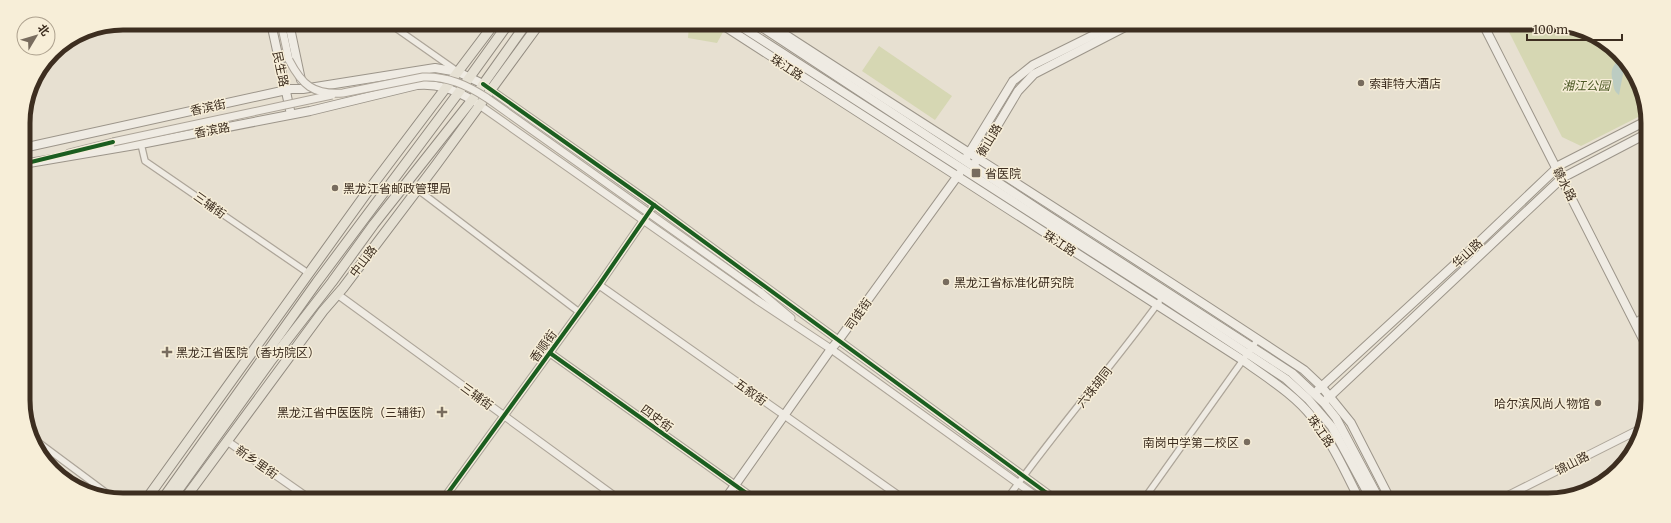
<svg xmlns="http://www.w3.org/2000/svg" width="1671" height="523" viewBox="0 0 1671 523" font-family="Merriweather,'Noto Sans SC',serif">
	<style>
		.green { fill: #d6d7b3 }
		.water { fill: #bcccc2 }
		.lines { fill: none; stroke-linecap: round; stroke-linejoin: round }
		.minor-casing { stroke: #ada599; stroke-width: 8 }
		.tertiary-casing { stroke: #ada599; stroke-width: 9 }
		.secondary-casing { stroke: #9c958a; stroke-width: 10 }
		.primary-casing { stroke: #928b80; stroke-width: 11 }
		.minor { stroke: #efebe3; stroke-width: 5.5 }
		.tertiary { stroke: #efebe3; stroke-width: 7 }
		.secondary { stroke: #efebe3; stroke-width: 8 }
		.primary { stroke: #e6e1d4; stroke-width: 9 }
		.tertiary-bridge-casing { stroke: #ada599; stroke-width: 9; stroke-linecap: butt }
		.tertiary-bridge { stroke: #efebe3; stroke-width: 7 }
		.cycleway-casing { stroke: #f7eed8; stroke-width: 6 }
		.cycleway { stroke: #1b5e20; stroke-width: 4 }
		.poi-dot { fill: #786c5e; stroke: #f7eed8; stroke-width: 1.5 }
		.labels { text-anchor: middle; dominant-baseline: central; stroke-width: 3; stroke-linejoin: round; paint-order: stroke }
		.street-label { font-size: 12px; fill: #3d2e20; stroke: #f7eed8 }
		.poi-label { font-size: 12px; fill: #3d2e20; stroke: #f7eed8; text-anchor: start }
		.park-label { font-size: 12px; font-style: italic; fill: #4d5a26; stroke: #f7eed8 }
		.rim { fill: none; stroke: #3d2e20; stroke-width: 5 }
	</style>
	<rect width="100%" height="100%" fill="#e7e0d1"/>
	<!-- green -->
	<g class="green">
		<polygon points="689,24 711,24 723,32 717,43 688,38"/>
		<polygon points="1506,26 1574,26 1619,52 1646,103 1646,113 1581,146 1562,137"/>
		<polygon points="879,46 952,96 935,120 862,71"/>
	</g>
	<!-- water -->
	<path class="water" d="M 1621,57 L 1625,64 L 1619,95 C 1614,91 1614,88 1613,83 C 1610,69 1612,67 1621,57 Z"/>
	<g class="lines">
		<!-- minor casing -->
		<g class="minor-casing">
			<g id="minor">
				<polyline points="390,24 457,71"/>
				<polyline points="141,144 145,161 308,273"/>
				<polyline points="417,189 579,312"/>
				<polyline points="34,439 112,497"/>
				<path d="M 1007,499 C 1055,431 1110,369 1159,302"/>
				<polyline points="1144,499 1258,339"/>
			</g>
		</g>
		<!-- tertiary casing -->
		<g class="tertiary-casing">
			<g id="tertiary">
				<polyline points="281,23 289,60"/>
				<polyline points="488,88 654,205 1055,499"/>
				<polyline points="475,102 757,300 831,349 1040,499"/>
				<polyline points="69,153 113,142"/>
				<polyline points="599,285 902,498"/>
				<polyline points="760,292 791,318"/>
				<polyline points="337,294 617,498"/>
				<polyline points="1638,321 1645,317"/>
				<polyline points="550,353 753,498"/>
				<polyline points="227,441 307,497"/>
				<polyline points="445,497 599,285 654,205"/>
				<polyline points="1499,500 1644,427"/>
			</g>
		</g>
		<!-- secondary casing -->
		<g class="secondary-casing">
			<g id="secondary">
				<polyline points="271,23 290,110"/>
				<polyline points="289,23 301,80"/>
				<path d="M 721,24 L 1244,361 C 1267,378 1294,394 1312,417 C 1332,442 1345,471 1359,499"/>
				<polyline points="737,24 1162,297 1286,379 1308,399 1332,427 1371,499"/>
				<polyline points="757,24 1049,216 1292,373 1324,403 1336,418 1379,499"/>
				<path d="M 769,24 C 947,140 1127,252 1304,370 L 1321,386 L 1351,423 L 1390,499"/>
				<polyline points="1484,26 1645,343"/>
				<polyline points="23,148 291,89 303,89 435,68 458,72 483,84"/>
				<polyline points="966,158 1013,81 1033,65 1114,25"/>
				<polyline points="975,163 1018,91 1034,74 1129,25"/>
				<path d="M 23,164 L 141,144 L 310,111 L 417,85 C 438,83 455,90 472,100"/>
				<polyline points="1318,390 1477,244 1560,165 1646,121"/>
				<polyline points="1327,399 1562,178 1646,134"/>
				<polyline points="726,498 831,349 838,341 959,174"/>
			</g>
		</g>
		<!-- primary casing -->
		<g class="primary-casing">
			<g id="primary">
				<polyline points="148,497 368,191 494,24"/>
				<polyline points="164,497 317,282 459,92 508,24"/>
				<polyline points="173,497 270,362 332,282 374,224 472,100 526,24"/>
				<polyline points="186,497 323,311 343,288 436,165 539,24"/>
			</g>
		</g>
		<!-- minor -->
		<use href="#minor" class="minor"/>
		<!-- tertiary -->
		<use href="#tertiary" class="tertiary"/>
		<!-- secondary -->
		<use href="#secondary" class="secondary"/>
		<!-- primary -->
		<use href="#primary" class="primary"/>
		<!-- tertiary-bridge casing -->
		<g class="tertiary-bridge-casing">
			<g id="tertiary-bridge">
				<path d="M 289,60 C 302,85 313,95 343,93 L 423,77 C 447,76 467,85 487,98 L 760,292"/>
				<polyline points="113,142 332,95"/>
			</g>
		</g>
		<!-- tertiary-bridge -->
		<use href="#tertiary-bridge" class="tertiary-bridge"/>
		<!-- cycleway casing -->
		<g class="cycleway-casing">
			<g id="cycleway">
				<polyline points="483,84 654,205 1055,499"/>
				<polyline points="27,163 113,142"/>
				<polyline points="550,353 753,498"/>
				<polyline points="445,497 599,285 654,205"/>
			</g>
		</g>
		<!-- cycleway -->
		<use href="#cycleway" class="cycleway"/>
	</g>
	<!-- markers -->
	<g class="poi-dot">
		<circle cx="1361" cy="83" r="4"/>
		<rect x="971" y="168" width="10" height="10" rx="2"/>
		<circle cx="335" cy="188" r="4"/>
		<circle cx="946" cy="282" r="4"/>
		<path d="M165 346h4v4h4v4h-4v4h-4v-4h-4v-4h4z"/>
		<circle cx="1598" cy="403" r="4"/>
		<path d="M440 406h4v4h4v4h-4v4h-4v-4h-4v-4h4z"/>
		<circle cx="1247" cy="442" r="4"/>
	</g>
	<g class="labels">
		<!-- street labels -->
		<g class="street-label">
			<text transform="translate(787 67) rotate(33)">珠江路</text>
			<text transform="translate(281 69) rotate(78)">民生路</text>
			<text transform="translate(208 107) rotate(-12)">香滨街</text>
			<text transform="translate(212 130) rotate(-11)">香滨路</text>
			<text transform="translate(989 140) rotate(-59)">衡山路</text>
			<text transform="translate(1565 184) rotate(63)">赣水路</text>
			<text transform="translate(210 205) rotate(35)">三辅街</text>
			<text transform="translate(1060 243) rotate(33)">珠江路</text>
			<text transform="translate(1467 253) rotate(-43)">华山路</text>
			<text transform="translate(363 261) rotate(-53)">中山路</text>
			<text transform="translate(858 314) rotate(-55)">司徒街</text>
			<text transform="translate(543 346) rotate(-54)">香顺街</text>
			<text transform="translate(1094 387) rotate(-51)">六珠胡同</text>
			<text transform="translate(751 392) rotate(35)">五叙街</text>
			<text transform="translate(477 396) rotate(36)">三辅街</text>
			<text transform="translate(657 418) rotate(36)">四史街</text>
			<text transform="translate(1321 431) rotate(55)">珠江路</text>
			<text transform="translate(257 462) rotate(35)">新乡里街</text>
			<text transform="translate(1572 463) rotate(-27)">锦山路</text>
		</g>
		<!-- poi labels -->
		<g class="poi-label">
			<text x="1369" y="83">索菲特大酒店</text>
			<text x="985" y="173">省医院</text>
			<text x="343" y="188">黑龙江省邮政管理局</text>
			<text x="954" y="282">黑龙江省标准化研究院</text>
			<text x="176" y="352">黑龙江省医院（香坊院区）</text>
			<text x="1590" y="403" text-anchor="end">哈尔滨风尚人物馆</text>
			<text x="433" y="412" text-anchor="end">黑龙江省中医医院（三辅街）</text>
			<text x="1239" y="442" text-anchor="end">南岗中学第二校区</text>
		</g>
		<!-- park labels -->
		<g class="park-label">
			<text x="1586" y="85">湘江公园</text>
		</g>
	</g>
	<!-- crop -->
	<path d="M0 0H1671V523H0ZM123 30H1548A93 93 0 0 1 1641 123V400A93 93 0 0 1 1548 493H123A93 93 0 0 1 30 400V123A93 93 0 0 1 123 30Z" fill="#f7eed8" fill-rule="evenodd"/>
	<path class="rim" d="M123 30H1548A93 93 0 0 1 1641 123V400A93 93 0 0 1 1548 493H123A93 93 0 0 1 30 400V123A93 93 0 0 1 123 30Z"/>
	<!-- north arrow -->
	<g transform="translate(36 36) rotate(52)"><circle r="19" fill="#f7eed8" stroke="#ada18e"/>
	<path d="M0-3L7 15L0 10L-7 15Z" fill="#786c5e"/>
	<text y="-6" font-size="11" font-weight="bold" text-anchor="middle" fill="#3d2e20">北</text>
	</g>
	<!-- scale -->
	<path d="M1527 34v6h95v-6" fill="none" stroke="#3d2e20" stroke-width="2"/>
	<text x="1533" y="34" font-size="12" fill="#3d2e20" stroke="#f7eed8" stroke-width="3" paint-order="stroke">100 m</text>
</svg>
